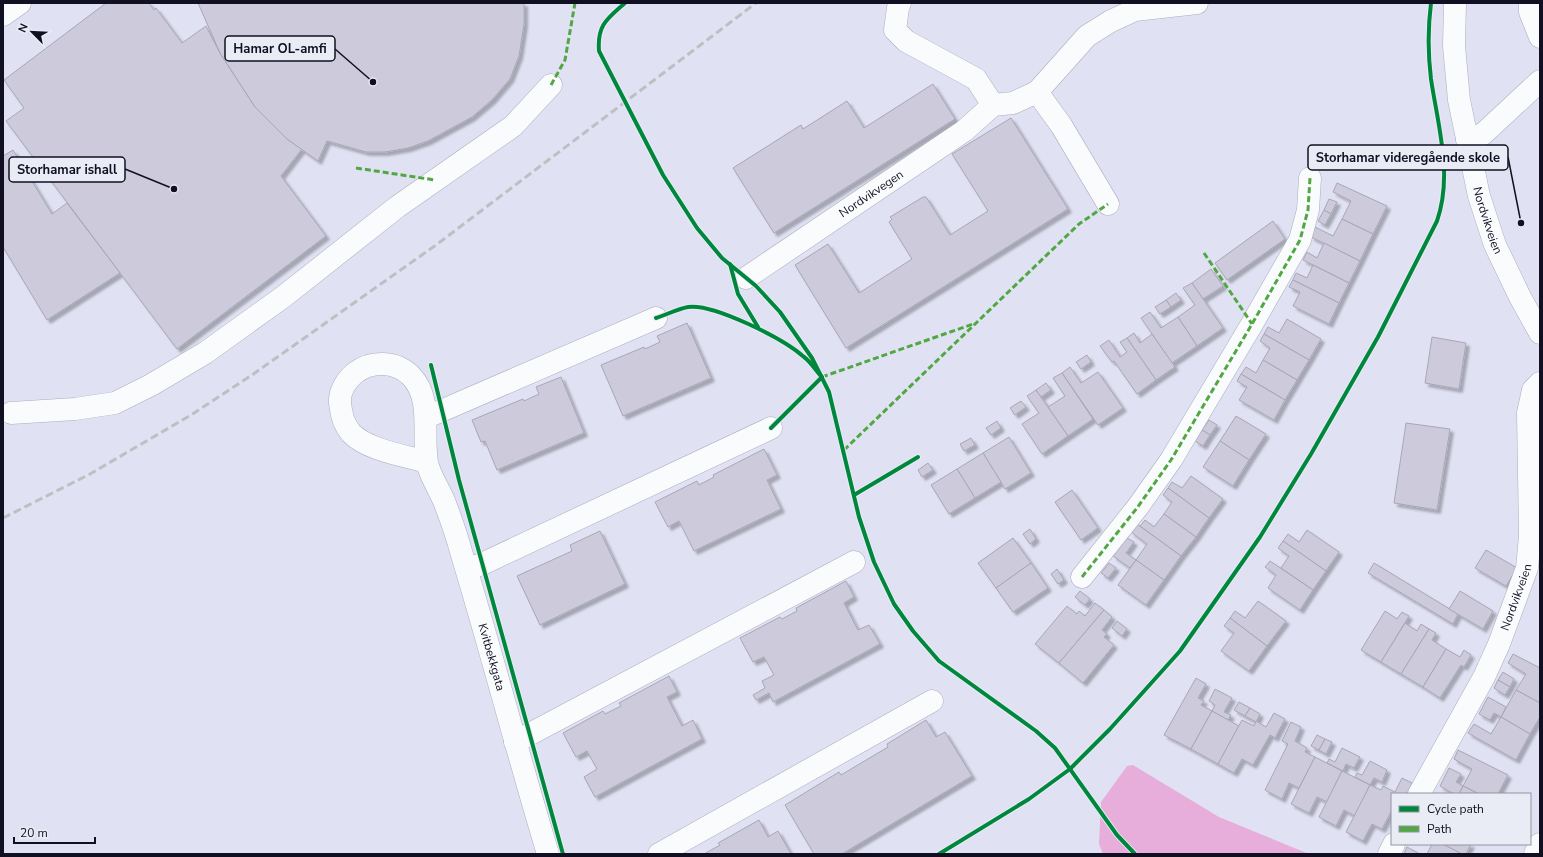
<svg xmlns="http://www.w3.org/2000/svg" width="1543" height="857" viewBox="0 0 1543 857" font-family="'Nunito Sans',sans-serif">
	<style>
		.green { fill: #e7aedc }
		.building { fill: #cccadb; stroke: #a8a6b6; filter: url(#shadow) }
		.lines { fill: none; stroke-linecap: round; stroke-linejoin: round }
		.minor-casing { stroke: #abacbd; stroke-width: 23 }
		.major-casing { stroke: #abacbd; stroke-width: 23 }
		.minor { stroke: #fafbfd; stroke-width: 22 }
		.major { stroke: #fafbfd; stroke-width: 22 }
		.rail { stroke: #bebec3; stroke-width: 3; stroke-dasharray: 8 4; stroke-linecap: butt }
		.quiet { stroke: #51a843; stroke-width: 3; stroke-dasharray: 6 3; stroke-linecap: butt }
		.cycleway-casing { stroke: #e9ebf5; stroke-width: 6 }
		.cycleway { stroke: #00873e; stroke-width: 4 }
		.labels { text-anchor: middle; dominant-baseline: central; stroke-width: 4; stroke-linejoin: round; paint-order: stroke }
		.street-label { font-size: 12px; fill: #101022; stroke: #e9ebf5 }
		.leader { fill: none; stroke: #101022; stroke-width: 1.5 }
		.callout-dot { fill: #101022; stroke: #e9ebf5; stroke-width: 1.5 }
		.callout { fill: #e9ebf5; stroke: #101022; stroke-width: 1.5 }
		.callout-label { font-size: 13px; text-anchor: middle; font-weight: bold; fill: #101022 }
	</style>
	<defs>
		<filter id="shadow"><feDropShadow dx="3.5" dy="3.5" stdDeviation="1" flood-color="#0004"/></filter>
	</defs>
	<rect width="100%" height="100%" fill="#e0e2f3"/>
	<!-- green -->
	<polygon class="green" points="1133,765 1219,817 1309,854 1103,854 1099,844 1101,802 1127,766"/>
	<!-- building -->
	<g class="building">
		<polygon points="106,3 149,3 154,10 156,8 182,43 206,26 220,53 255,107 287,139 302,149 281,176 326,236 177,349 6,121 24,108 4,80"/>
		<polygon points="198,3 524,3 524,24 519,56 510,79 492,100 472,117 428,141 408,148 385,152 366,152 327,141 318,161 287,139 255,107 220,53"/>
		<polygon points="933,84 955,119 774,233 733,168 801,125 803,129 847,101 864,128"/>
		<polygon points="1011,118 1068,209 846,348 795,265 828,244 859,293 912,259 889,222 892,219 890,217 923,197 926,197 950,235 988,211 952,154"/>
		<polygon points="13,150 52,214 67,203 120,273 47,320 3,247 3,156"/>
		<polygon points="1337,183 1387,206 1373,234 1342,219 1351,201 1333,192"/>
		<polygon points="1329,199 1337,202 1331,214 1324,210"/>
		<polygon points="1324,210 1331,214 1325,225 1318,221"/>
		<polygon points="1342,219 1373,234 1360,261 1311,237 1315,227 1333,236"/>
		<polygon points="1273,221 1285,239 1227,280 1215,263"/>
		<polygon points="1324,243 1360,261 1349,283 1303,260 1307,252 1317,258"/>
		<polygon points="1313,265 1349,283 1339,303 1293,280 1296,273 1307,278"/>
		<polygon points="1211,269 1223,286 1203,299 1192,283"/>
		<polygon points="1293,280 1339,303 1329,324 1293,306 1300,292 1289,287"/>
		<polygon points="1192,283 1223,328 1197,346 1178,317 1195,305 1183,288"/>
		<polygon points="1176,293 1181,300 1171,307 1166,300"/>
		<polygon points="1166,300 1171,307 1160,314 1155,307"/>
		<polygon points="1150,312 1161,328 1178,317 1197,346 1172,363 1141,318"/>
		<polygon points="1287,319 1321,339 1309,360 1264,334 1268,327 1279,333"/>
		<polygon points="687,323 711,378 623,416 601,365 644,347 645,349 660,342 657,336"/>
		<polygon points="1134,333 1140,343 1152,334 1175,367 1156,380 1127,338"/>
		<polygon points="1264,334 1309,360 1297,380 1263,360 1270,348 1260,341"/>
		<polygon points="1432,337 1466,343 1459,389 1425,383"/>
		<polygon points="1127,338 1156,380 1137,394 1114,361 1112,362 1100,346 1109,340 1120,357 1127,352 1120,342"/>
		<polygon points="1087,355 1091,362 1081,369 1076,362"/>
		<polygon points="1263,360 1297,380 1285,400 1241,374 1246,367 1256,373"/>
		<polygon points="1070,367 1081,383 1098,372 1123,408 1098,425 1062,373"/>
		<polygon points="1062,373 1093,419 1068,436 1048,407 1065,396 1053,378"/>
		<polygon points="1241,374 1285,400 1274,420 1239,400 1247,387 1237,381"/>
		<polygon points="561,377 584,433 497,470 485,441 481,442 472,420 523,399 524,401 539,394 536,387"/>
		<polygon points="1046,383 1051,390 1041,397 1036,390"/>
		<polygon points="1036,390 1068,436 1042,454 1022,424 1039,413 1027,396"/>
		<polygon points="1021,401 1026,407 1015,415 1010,408"/>
		<polygon points="1236,416 1266,434 1249,460 1220,441"/>
		<polygon points="1209,420 1217,425 1210,435 1202,430"/>
		<polygon points="997,421 1001,428 991,435 986,428"/>
		<polygon points="1406,423 1450,429 1437,510 1394,503"/>
		<polygon points="1202,430 1210,435 1203,446 1195,441"/>
		<polygon points="1009,437 1031,473 1005,489 983,453"/>
		<polygon points="971,438 975,445 964,451 960,444"/>
		<polygon points="1220,441 1249,460 1233,486 1203,467"/>
		<polygon points="764,449 777,475 767,480 781,509 694,551 679,521 668,527 655,502 697,481 699,485 714,477 713,475"/>
		<polygon points="983,453 1001,482 975,498 957,469"/>
		<polygon points="928,463 933,470 922,477 918,470"/>
		<polygon points="957,469 975,498 949,514 931,485"/>
		<polygon points="1191,476 1223,499 1209,518 1168,488 1172,482 1182,488"/>
		<polygon points="1168,488 1209,518 1196,537 1164,514 1172,502 1163,495"/>
		<polygon points="1072,490 1098,528 1081,540 1055,502"/>
		<polygon points="1164,514 1196,537 1181,556 1140,526 1145,520 1154,527"/>
		<polygon points="1137,524 1181,556 1164,580 1136,560 1147,544 1131,532"/>
		<polygon points="1030,529 1036,539 1030,544 1023,534"/>
		<polygon points="1307,530 1339,552 1326,571 1283,541 1288,534 1299,542"/>
		<polygon points="600,531 625,584 540,625 517,576 572,551 570,545"/>
		<polygon points="1013,538 1031,563 996,588 978,563"/>
		<polygon points="1127,538 1134,542 1126,553 1136,560 1130,568 1113,556"/>
		<polygon points="1283,541 1326,571 1313,590 1281,568 1289,556 1278,548"/>
		<polygon points="1486,550 1517,568 1506,586 1475,568"/>
		<polygon points="1136,560 1164,580 1146,605 1118,585"/>
		<polygon points="1270,561 1313,590 1300,610 1268,588 1276,575 1265,567"/>
		<polygon points="1031,563 1048,588 1013,612 996,588"/>
		<polygon points="1109,563 1116,568 1108,578 1101,573"/>
		<polygon points="1374,563 1458,614 1453,624 1368,573"/>
		<polygon points="1057,569 1064,580 1058,584 1051,574"/>
		<polygon points="846,581 854,597 844,603 858,630 869,625 880,644 773,702 769,693 756,700 753,695 765,688 762,681 774,675 764,657 753,662 740,638 780,617 782,619 797,611 796,608"/>
		<polygon points="1080,591 1090,599 1085,605 1075,597"/>
		<polygon points="1460,591 1493,611 1483,629 1449,609"/>
		<polygon points="1258,601 1286,621 1267,646 1230,618 1235,611 1245,618"/>
		<polygon points="1095,603 1104,610 1059,663 1035,644 1067,606 1077,614 1079,611 1085,616"/>
		<polygon points="1104,610 1112,617 1102,630 1107,634 1104,637 1114,645 1083,683 1059,663"/>
		<polygon points="1385,611 1397,619 1402,612 1409,616 1381,662 1361,650"/>
		<polygon points="1230,618 1267,646 1249,671 1221,651 1234,633 1224,626"/>
		<polygon points="1117,621 1127,629 1122,636 1112,628"/>
		<polygon points="1405,623 1417,631 1421,624 1429,629 1401,674 1381,662"/>
		<polygon points="1429,629 1436,633 1432,640 1446,649 1423,687 1401,674"/>
		<polygon points="1446,649 1460,657 1464,650 1471,655 1464,667 1461,665 1440,698 1423,687"/>
		<polygon points="1513,654 1540,668 1540,703 1516,690 1526,674 1508,663"/>
		<polygon points="1503,672 1514,679 1510,687 1498,680"/>
		<polygon points="669,676 677,692 667,697 682,726 693,720 702,739 595,797 584,777 597,769 587,751 576,757 563,733 603,711 605,714 621,706 619,703"/>
		<polygon points="1196,678 1206,684 1198,698 1204,701 1201,705 1212,711 1191,749 1164,735"/>
		<polygon points="1498,680 1510,687 1505,695 1494,688"/>
		<polygon points="1215,689 1232,698 1224,712 1231,715 1228,720 1212,711 1215,705 1209,701"/>
		<polygon points="1516,690 1540,703 1540,717 1530,734 1501,717"/>
		<polygon points="1488,697 1506,707 1501,717 1494,713 1490,720 1479,714"/>
		<polygon points="1239,702 1250,708 1245,716 1234,710"/>
		<polygon points="1250,708 1260,714 1256,722 1245,716"/>
		<polygon points="1212,711 1239,726 1218,764 1191,749"/>
		<polygon points="1274,713 1285,719 1275,738 1270,735 1253,765 1242,759 1234,773 1218,764 1242,720 1254,726 1256,721 1266,727"/>
		<polygon points="1501,717 1530,734 1516,760 1468,733 1474,724 1491,734"/>
		<polygon points="926,720 936,737 945,732 972,776 842,854 814,854 785,805 839,772 841,775 888,747 887,744"/>
		<polygon points="1291,722 1301,727 1295,741 1307,748 1305,752 1315,757 1299,788 1289,783 1282,799 1265,790 1288,744 1282,741"/>
		<polygon points="1317,735 1325,739 1319,750 1311,746"/>
		<polygon points="1325,739 1332,742 1326,754 1319,750"/>
		<polygon points="1342,748 1360,757 1354,768 1346,764 1343,771 1327,763 1329,759 1335,762"/>
		<polygon points="1458,750 1508,775 1498,794 1479,794 1463,786 1472,769 1454,759"/>
		<polygon points="1315,757 1342,771 1327,802 1317,797 1309,813 1291,804"/>
		<polygon points="1370,761 1387,770 1382,782 1374,778 1370,785 1355,777 1357,773 1362,775"/>
		<polygon points="1449,768 1461,774 1456,782 1463,786 1459,794 1454,794 1440,786"/>
		<polygon points="1342,771 1370,785 1355,816 1344,810 1336,826 1319,817"/>
		<polygon points="1402,778 1412,783 1407,794 1392,794 1392,810 1382,829 1372,824 1363,841 1346,832 1370,785 1381,790 1383,786 1395,792"/>
		<polygon points="1463,786 1479,794 1459,794"/>
		<polygon points="759,820 768,837 778,831 791,854 704,854 720,845 718,843"/>
		<polygon points="1432,844 1443,844 1462,854 1427,854"/>
		<polygon points="1443,844 1471,844 1466,854 1462,854"/>
		<polygon points="1407,847 1420,854 1404,854"/>
	</g>
	<g class="lines">
		<!-- minor casing -->
		<g class="minor-casing">
			<g id="minor">
				<polyline points="900,3 898,8 895,30 906,41 976,79 993,105"/>
				<path id="s1" d="M 1455,3 L 1454,46 L 1459,100 L 1479,196 L 1495,245 L 1520,297 L 1540,333"/>
				<polyline points="1530,3 1530,12 1540,37"/>
				<polyline points="3,15 20,3"/>
				<polyline points="1037,92 1061,125 1108,204"/>
				<polyline points="1467,139 1483,134 1540,81"/>
				<path id="s2" d="M 746,278 L 964,131 L 993,105 L 1013,103 L 1037,92 L 1087,36 L 1111,21 L 1135,10 L 1197,3"/>
				<polyline points="11,413 75,409 115,403 151,385 205,353 283,297 397,207 513,126 551,85"/>
				<polyline points="427,417 656,318"/>
				<path id="s3" d="M 427,462 C 406,456 367,450 351,433 C 344,425 341,414 340,403 C 339,392 346,380 355,373 C 371,360 396,361 411,376 C 433,399 422,433 427,462 C 429,474 439,489 444,501 C 451,519 457,536 462,555 C 492,654 518,755 548,854"/>
				<polyline points="467,569 482,564 771,428"/>
				<polyline points="1082,577 1137,508 1171,460 1252,324 1300,240 1308,210 1310,178"/>
				<polyline points="515,742 854,562"/>
				<path id="s4" d="M 1419,794 L 1484,677 L 1499,644 L 1527,568 L 1530,536 L 1528,413 L 1533,390 L 1540,383"/>
				<polyline points="659,854 932,701"/>
				<polyline points="1389,854 1394,844"/>
			</g>
		</g>
		<!-- major casing -->
		<g class="major-casing">
			<polyline id="major" points="1535,854 1540,844"/>
		</g>
		<!-- minor -->
		<use href="#minor" class="minor"/>
		<!-- major -->
		<use href="#major" class="major"/>
		<!-- rail -->
		<polyline class="rail" points="3,518 90,474 191,415 252,375 436,245 756,3"/>
		<!-- quiet -->
		<g class="quiet">
			<polyline points="551,85 565,60 575,3"/>
			<polyline points="356,168 435,180"/>
			<polyline points="1204,253 1252,324"/>
			<polyline points="822,377 973,324"/>
			<polyline points="844,450 1079,224 1108,204"/>
			<polyline points="1082,577 1137,508 1171,460 1252,324 1300,240 1308,210 1310,178"/>
		</g>
		<!-- cycleway casing -->
		<g class="cycleway-casing">
			<g id="cycleway">
				<path d="M 625,3 C 607,19 597,25 599,51 L 663,175 L 697,228 L 722,258 L 756,286 L 780,312 L 812,358 L 829,392 L 859,517 L 874,562 L 894,604 L 913,631 L 939,661 L 1036,731 L 1055,748 L 1117,835 L 1135,854"/>
				<polyline points="730,264 738,294 758,327"/>
				<path d="M 656,318 C 666,315 677,309 688,307 C 713,303 784,339 804,357 C 811,362 816,371 822,377 L 771,428"/>
				<polyline points="431,365 459,480 563,854"/>
				<polyline points="854,495 918,457"/>
				<path d="M 939,854 L 1029,799 L 1070,769 L 1110,729 L 1180,651 L 1260,537 L 1311,454 L 1378,337 L 1437,221 C 1453,175 1438,126 1431,79 C 1428,55 1428,27 1431,3"/>
			</g>
		</g>
		<!-- cycleway -->
		<use href="#cycleway" class="cycleway"/>
	</g>
	<g class="labels">
		<!-- street labels -->
		<g class="street-label">
			<text stroke="none"><textPath href="#s2" startOffset="151">Nordvikvegen</textPath></text>
			<text stroke="none"><textPath href="#s1" startOffset="221">Nordvikveien</textPath></text>
			<text stroke="none"><textPath href="#s4" startOffset="220">Nordvikveien</textPath></text>
			<text stroke="none"><textPath href="#s3" startOffset="506">Kvitbekkgata</textPath></text>
		</g>
	</g>
	<!-- callouts -->
	<path class="leader" d="M373 82L335 49M1521 223L1508 157M174 189L125 169"/>
	<g class="callout-dot">
		<circle cx="373" cy="82" r="4"/>
		<circle cx="1521" cy="223" r="4"/>
		<circle cx="174" cy="189" r="4"/>
	</g>
	<g class="callout">
		<rect x="225" y="36" width="110" height="25" rx="4"/>
		<rect x="1308" y="145" width="200" height="25" rx="4"/>
		<rect x="9" y="157" width="116" height="25" rx="4"/>
	</g>
	<g class="callout-label">
		<text x="280" y="53">Hamar OL-amfi</text>
		<text x="1408" y="162">Storhamar videregående skole</text>
		<text x="67" y="174">Storhamar ishall</text>
	</g>
	<!-- border -->
	<rect width="1543" height="857" fill="none" stroke="#101022" stroke-width="8"/>
	<!-- legend -->
	<rect x="1391" y="793" width="140" height="52" fill="#e9ebf5" stroke="#9293a1"/>
	<rect x="1399" y="806" width="20" height="6" fill="#00873e" stroke="#9293a1"/>
	<text x="1427" y="813" font-size="12" fill="#101022">Cycle path</text>
	<rect x="1399" y="826" width="20" height="6" fill="#51a843" stroke="#9293a1"/>
	<text x="1427" y="833" font-size="12" fill="#101022">Path</text>
	<!-- north arrow -->
	<g transform="translate(32 32) rotate(294)" stroke="#e9ebf5" stroke-width="3" paint-order="stroke">
	<path d="M0-3L7 15L0 10L-7 15Z" fill="#101022"/>
	<text y="-6" font-size="11" font-weight="bold" text-anchor="middle" fill="#101022">N</text>
	</g>
	<!-- scale -->
	<path d="M14 837v6h81v-6" fill="none" stroke="#101022" stroke-width="2"/>
	<text x="20" y="837" font-size="12" fill="#101022" stroke="#e9ebf5" stroke-width="3" paint-order="stroke">20 m</text>
</svg>
